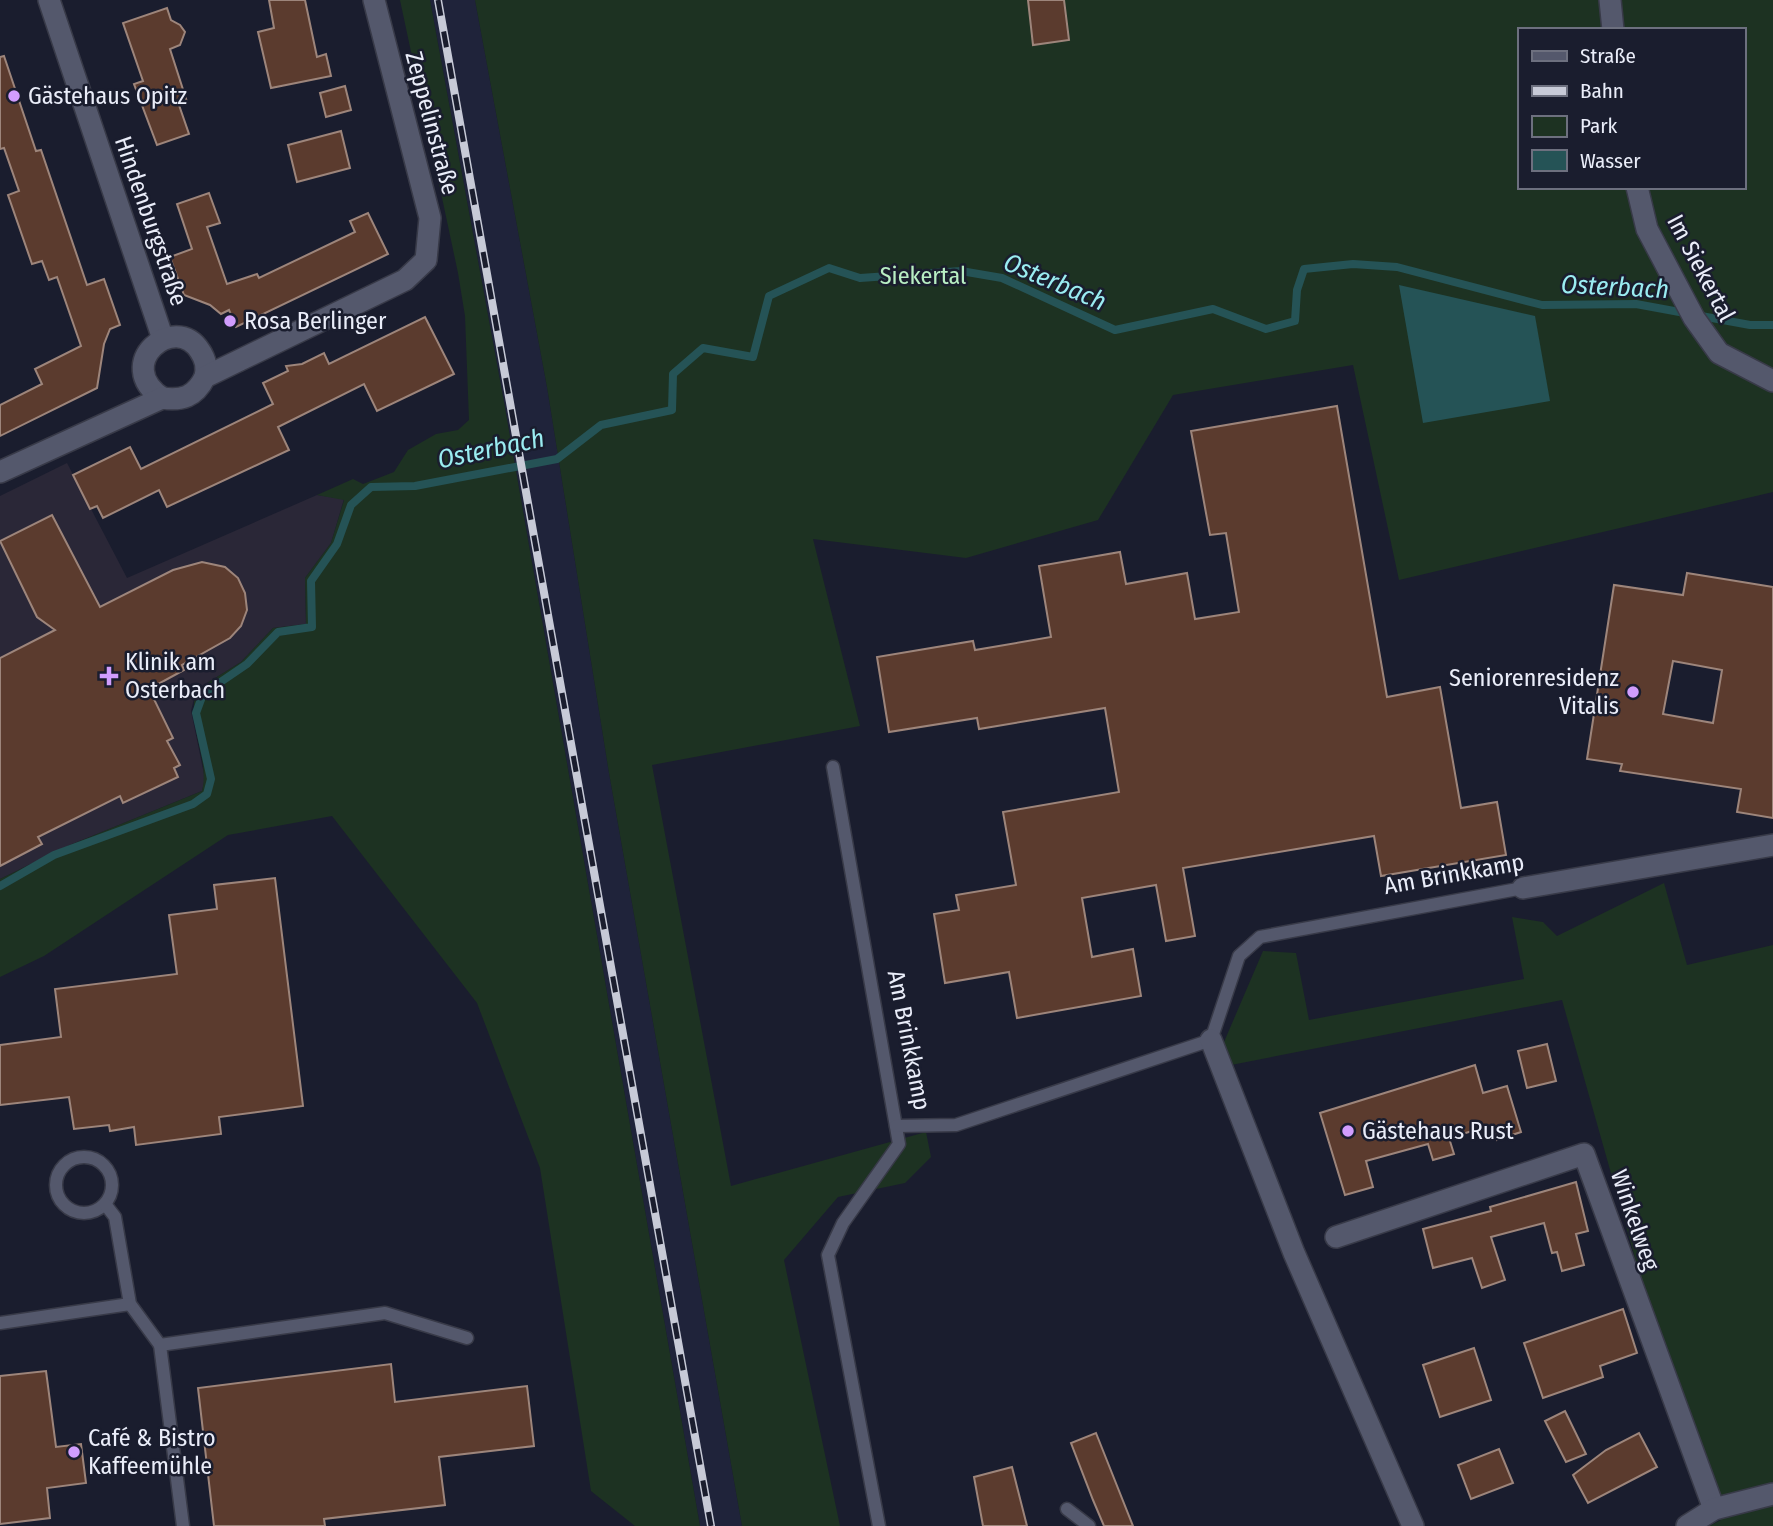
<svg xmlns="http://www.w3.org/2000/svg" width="1773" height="1526" viewBox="0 0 1773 1526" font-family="'Fira Sans Condensed',sans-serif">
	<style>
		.built { fill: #1f233a }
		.medical { fill: #2a2737 }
		.green { fill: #1d3222; fill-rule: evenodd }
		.water { fill: #255356 }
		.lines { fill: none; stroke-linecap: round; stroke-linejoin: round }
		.stream { stroke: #255356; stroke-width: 8 }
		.building { fill: #5b3b2e; stroke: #9d857b; stroke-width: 2; fill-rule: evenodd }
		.lane-casing { stroke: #383a48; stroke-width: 15 }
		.street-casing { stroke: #383a48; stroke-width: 24 }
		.lane { stroke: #54586c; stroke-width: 12 }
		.street { stroke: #54586c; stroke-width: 21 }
		.rail-casing { stroke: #c7cad7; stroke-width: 8 }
		.rail { stroke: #1a1d2e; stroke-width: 5; stroke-dasharray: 16; stroke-linecap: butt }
		.poi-dot { fill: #d19dfe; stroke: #1a1d2e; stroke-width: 2.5 }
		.labels { text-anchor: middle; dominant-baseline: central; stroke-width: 5; stroke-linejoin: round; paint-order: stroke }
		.poi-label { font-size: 24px; fill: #eaedf9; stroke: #1a1d2e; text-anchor: start }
		.street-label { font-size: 24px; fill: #eaedf9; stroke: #1a1d2e }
		.park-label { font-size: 24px; fill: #b8eec3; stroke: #1a1d2e }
		.water-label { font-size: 26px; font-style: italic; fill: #9aecf1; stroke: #1a1d2e }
	</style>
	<rect width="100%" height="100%" fill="#1a1d2e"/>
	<!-- built -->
	<polygon class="built" points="430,0 475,0 547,387 609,773 742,1526 700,1526 504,402"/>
	<!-- medical -->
	<polygon class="medical" points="67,463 127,578 317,495 344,499 331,543 305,578 306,624 273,628 241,662 196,690 191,711 205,779 202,791 70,845 0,879 0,496"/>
	<!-- green -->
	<g class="green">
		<path d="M 400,0 L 430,0 L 504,402 L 700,1526 L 635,1526 L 591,1491 L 540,1168 L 477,1003 L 332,816 L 228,835 L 44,956 L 0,977 L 0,879 L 70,845 L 202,791 C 210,759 187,729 196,690 L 241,662 L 273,628 L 306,624 L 305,578 L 331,543 L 344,500 L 317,495 L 353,479 L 363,484 L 394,472 L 408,450 L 436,434 L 458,430 L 469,420 L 465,316 L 458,273 Z"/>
		<path d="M 475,0 L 1773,0 L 1773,492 L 1399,580 L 1353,365 L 1173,395 L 1098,520 L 966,558 L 813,539 L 860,726 L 652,765 L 731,1186 L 926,1132 L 931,1157 L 905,1183 L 838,1197 L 784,1260 L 840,1526 L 742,1526 L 609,773 L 547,387 ZM 1519,30 L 1743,30 L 1743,187 L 1519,187 Z"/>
		<polygon points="1664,883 1687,965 1773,945 1773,1526 1709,1526 1721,1520 1663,1357 1562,1000 1226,1066 1218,1056 1263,951 1296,953 1309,1020 1524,979 1512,917 1543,922 1557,936"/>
	</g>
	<!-- water -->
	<polygon class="water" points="1399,285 1535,316 1550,401 1423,423"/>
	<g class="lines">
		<!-- stream -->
		<polyline class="stream" points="0,886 54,855 193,804 207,794 211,779 196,713 203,694 247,664 278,632 312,627 311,581 337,544 351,505 371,487 415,486 557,459 601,425 672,410 673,374 703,348 753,357 769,296 829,268 860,278 961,271 1002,278 1115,330 1213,309 1266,329 1295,321 1297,290 1304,269 1353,264 1397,267 1542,305 1636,304 1750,325 1773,325"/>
	</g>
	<!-- building -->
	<g class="building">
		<polygon points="269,0 305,0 317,57 326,54 331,76 271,88 258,32 274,28"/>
		<polygon points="1028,0 1064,0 1069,40 1033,45"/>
		<polygon points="167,8 171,20 180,25 185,32 180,45 170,49 187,102 179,105 189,134 157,145 134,84 143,81 123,23"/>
		<polygon points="4,56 36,151 41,150 87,285 104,279 120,325 110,329 104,344 97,388 0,436 0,405 42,384 35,369 81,346 57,277 49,280 42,261 32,264 8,195 19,191 4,148 0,149 0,57"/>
		<polygon points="345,86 351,110 326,117 320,93"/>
		<polygon points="341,131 350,168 297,182 288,145"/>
		<polygon points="209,193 220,223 207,227 227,284 257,274 259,278 355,232 350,221 368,213 388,254 236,327 229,310 221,314 210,305 184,295 170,257 192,249 177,204"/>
		<polygon points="425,317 454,374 377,411 364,384 278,427 289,450 167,507 159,490 103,518 97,506 90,509 73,475 130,447 141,469 273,404 263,383 288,371 286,366 302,364 324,353 329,364"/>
		<polygon points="1337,406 1387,697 1440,687 1461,808 1497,802 1506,855 1381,876 1374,836 1183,868 1195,936 1166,941 1156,885 1082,898 1092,957 1133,949 1141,996 1017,1018 1009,972 945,983 934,914 959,910 956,895 1016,885 1003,812 1119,792 1105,708 979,729 977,718 889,732 877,657 973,641 975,650 1051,637 1039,566 1120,552 1126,584 1187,573 1195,619 1239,612 1226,533 1210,535 1191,431"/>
		<polygon points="52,515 100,607 173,570 202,562 225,567 238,578 245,593 247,610 241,626 230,638 182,665 184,670 149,689 173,738 167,741 180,765 174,768 178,777 123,803 120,796 38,837 42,844 0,866 0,658 55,630 37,617 0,541"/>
		<path d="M 1687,573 L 1773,587 L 1773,818 L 1737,812 L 1741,789 L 1620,771 L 1622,764 L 1587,759 L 1614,585 L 1683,595 ZM 1673,661 L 1722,670 L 1713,723 L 1663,714 Z"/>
		<polygon points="275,878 303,1106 219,1117 221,1134 136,1145 134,1127 110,1131 109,1125 74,1129 69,1097 0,1105 0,1045 61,1037 55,989 177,974 169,915 217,909 214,885"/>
		<polygon points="1547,1044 1556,1081 1527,1088 1518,1051"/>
		<polygon points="1475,1065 1483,1093 1507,1086 1521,1132 1497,1140 1492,1125 1449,1138 1454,1154 1433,1160 1428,1144 1366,1161 1373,1187 1345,1195 1320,1113"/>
		<polygon points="1576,1182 1588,1231 1576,1234 1584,1265 1562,1271 1557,1252 1552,1253 1544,1223 1491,1237 1505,1280 1482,1288 1472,1258 1433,1268 1423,1229 1491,1211 1490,1207"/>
		<polygon points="1623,1309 1637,1353 1600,1366 1603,1377 1543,1398 1524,1343"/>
		<polygon points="1474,1348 1491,1400 1440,1417 1423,1365"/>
		<polygon points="391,1364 395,1402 527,1386 534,1446 439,1457 445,1505 324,1519 325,1526 214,1526 198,1388"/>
		<polygon points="46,1371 56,1447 81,1444 86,1483 47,1488 50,1518 0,1524 0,1376"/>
		<polygon points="1565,1411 1586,1454 1566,1462 1545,1421"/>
		<polygon points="1096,1433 1133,1526 1104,1526 1093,1500 1071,1443"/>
		<polygon points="1639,1433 1657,1467 1588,1503 1573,1475 1606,1450"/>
		<polygon points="1499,1449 1513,1483 1471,1499 1458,1465"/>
		<polygon points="1012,1467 1027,1526 983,1526 974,1477"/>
	</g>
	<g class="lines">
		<!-- lane casing -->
		<g class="lane-casing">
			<g id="lane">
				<polyline points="833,767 899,1144 843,1223 828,1255 879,1526"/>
				<polyline points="896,1126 956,1125 1211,1040 1239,956 1260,937 1523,888"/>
				<circle cx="84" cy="1185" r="28"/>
				<polyline points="105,1204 115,1217 130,1304 160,1345"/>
				<polyline points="0,1323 130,1304"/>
				<polyline points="1067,1509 1089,1526"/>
				<polyline points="183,1526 160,1345 385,1313 467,1338"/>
			</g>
		</g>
		<!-- street casing -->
		<g class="street-casing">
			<g id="street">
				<polyline points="49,0 163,339"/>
				<polyline points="1610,0 1613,30"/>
				<polyline points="1637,187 1647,229 1694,318 1719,353 1773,381"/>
				<path d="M 162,398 C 112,364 175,311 200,351 C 206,360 207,367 205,377"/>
				<path d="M 0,472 L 162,398 C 182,401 195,397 205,377 L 405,280 L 426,260 L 430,218 L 374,0"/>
				<polyline points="1523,888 1773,845"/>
				<polyline points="1211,1040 1294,1253 1413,1526"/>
				<polyline points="1336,1237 1584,1154 1714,1509"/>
				<polyline points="1687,1526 1714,1509 1773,1494"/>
			</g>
		</g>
		<!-- lane -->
		<use href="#lane" class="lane"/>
		<!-- street -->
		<use href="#street" class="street"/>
		<!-- rail casing -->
		<g class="rail-casing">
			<polyline id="rail" points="438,0 711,1526"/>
		</g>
		<!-- rail -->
		<use href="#rail" class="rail"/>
	</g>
	<!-- markers -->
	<g class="poi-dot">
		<circle cx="14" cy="96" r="7"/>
		<circle cx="230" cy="321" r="7"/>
		<path d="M105.5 665.5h7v7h7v7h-7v7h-7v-7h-7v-7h7z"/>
		<circle cx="1633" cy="692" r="7"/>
		<circle cx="1348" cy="1131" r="7"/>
		<circle cx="74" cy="1452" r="7"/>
	</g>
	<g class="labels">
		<!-- poi labels -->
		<g class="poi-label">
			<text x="28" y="96">Gästehaus Opitz</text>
			<text x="244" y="321">Rosa Berlinger</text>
			<text x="125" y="662">Klinik am<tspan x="125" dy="28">Osterbach</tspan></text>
			<text x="1619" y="678" text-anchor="end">Seniorenresidenz<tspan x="1619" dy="28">Vitalis</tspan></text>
			<text x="1362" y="1131">Gästehaus Rust</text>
			<text x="88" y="1438">Café &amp; Bistro<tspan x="88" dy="28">Kaffeemühle</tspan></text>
		</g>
		<!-- street labels -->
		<g class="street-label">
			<text transform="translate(432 123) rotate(75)">Zeppelinstraße</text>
			<text transform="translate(151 221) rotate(71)">Hindenburgstraße</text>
			<text transform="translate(1701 268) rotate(62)">Im Siekertal</text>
			<text transform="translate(1454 874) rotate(-10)">Am Brinkkamp</text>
			<text transform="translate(909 1040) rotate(79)">Am Brinkkamp</text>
			<text transform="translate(1635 1220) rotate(71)">Winkelweg</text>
		</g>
		<!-- park labels -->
		<g class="park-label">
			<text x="923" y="276">Siekertal</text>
		</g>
		<!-- water labels -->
		<g class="water-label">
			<text transform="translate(1055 282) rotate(23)">Osterbach</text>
			<text transform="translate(1615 287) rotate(3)">Osterbach</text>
			<text transform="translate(491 449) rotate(-12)">Osterbach</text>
		</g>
	</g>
	<!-- legend -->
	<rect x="1518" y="28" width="228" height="161" fill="#1a1d2e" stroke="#6d707f" stroke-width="2"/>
	<rect x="1532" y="51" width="35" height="10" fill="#54586c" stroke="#6d707f" stroke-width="2"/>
	<text x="1580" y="63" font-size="21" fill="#eaedf9">Straße</text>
	<rect x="1532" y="86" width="35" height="10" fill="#c7cad7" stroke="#6d707f" stroke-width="2"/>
	<text x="1580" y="98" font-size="21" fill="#eaedf9">Bahn</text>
	<rect x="1532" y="116" width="35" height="21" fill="#1d3222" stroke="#6d707f" stroke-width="2"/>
	<text x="1580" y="133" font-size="21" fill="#eaedf9">Park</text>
	<rect x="1532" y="150" width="35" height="21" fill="#255356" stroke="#6d707f" stroke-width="2"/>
	<text x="1580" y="168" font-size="21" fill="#eaedf9">Wasser</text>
</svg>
